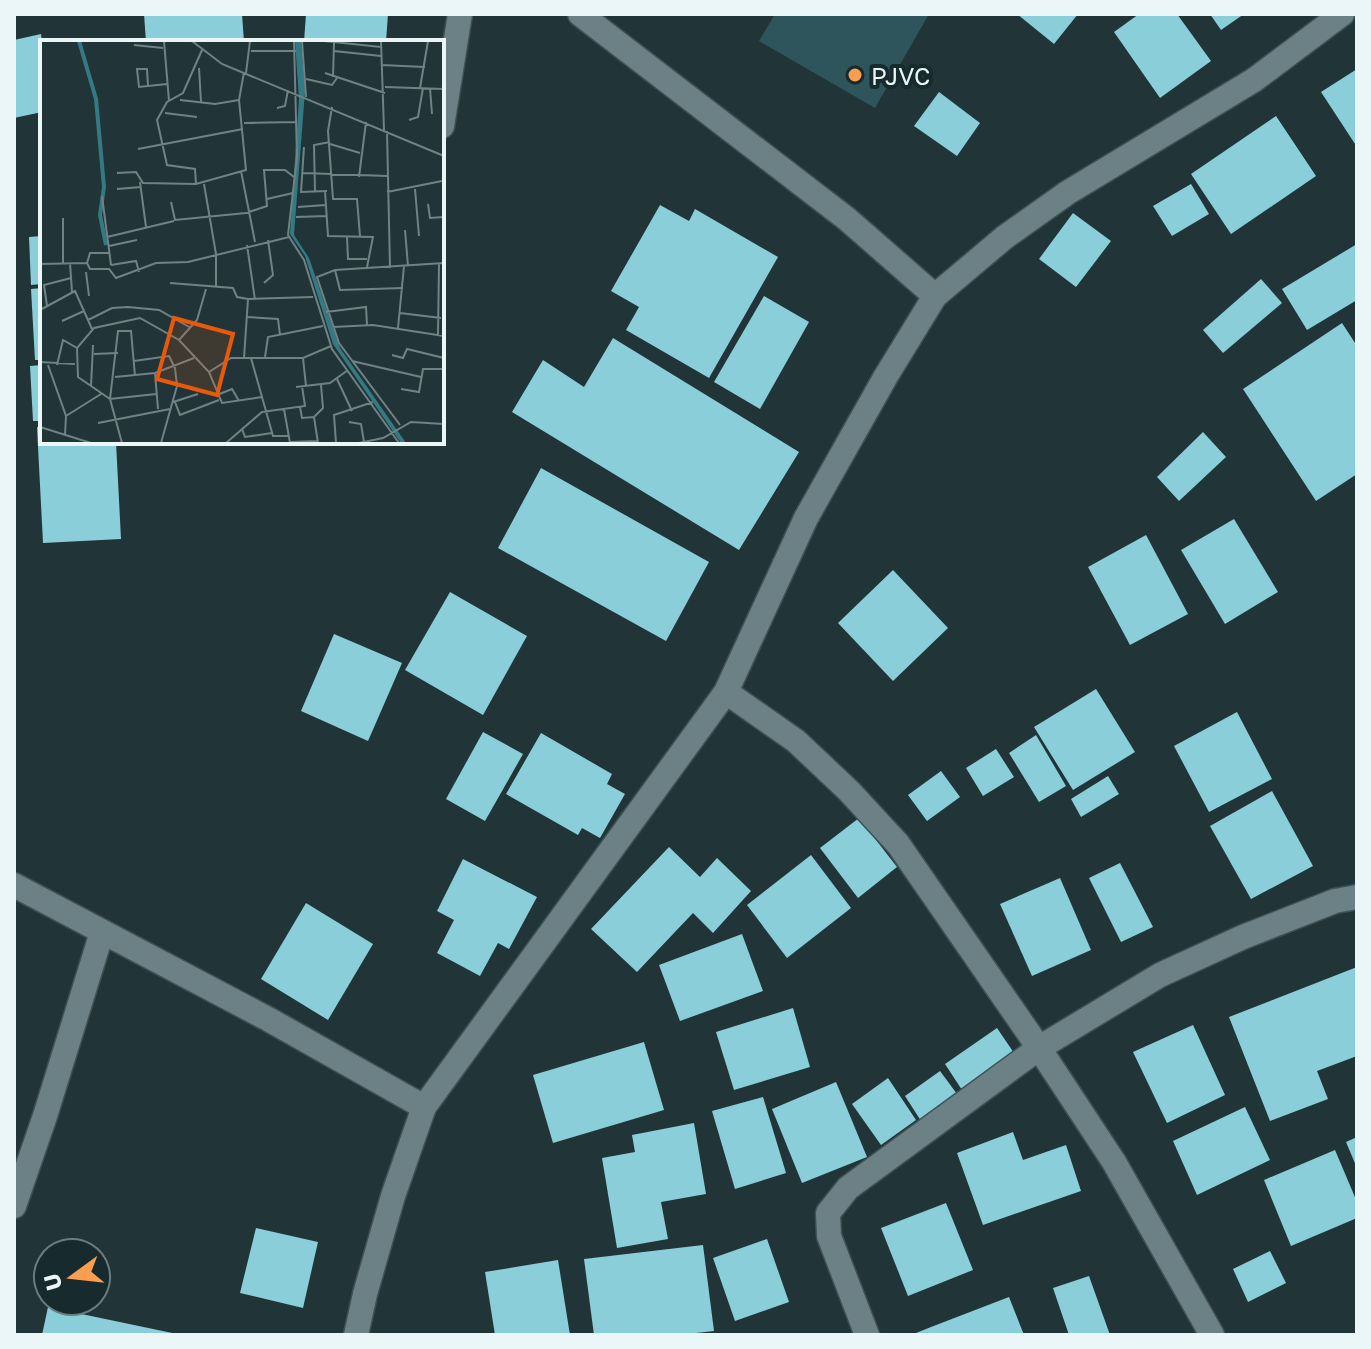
<svg xmlns="http://www.w3.org/2000/svg" width="1371" height="1349" viewBox="0 0 1371 1349" font-family="'Golos Text',sans-serif">
	<style>
		.green { fill: #2e555b }
		.building { fill: #89ced9 }
		.lines { fill: none; stroke-linecap: round; stroke-linejoin: round }
		.minor-casing { stroke: #3e5053; stroke-width: 27 }
		.minor { stroke: #6b8185; stroke-width: 24 }
		.poi-dot { fill: #fb9e50; stroke: #172b2e; stroke-width: 3 }
		.labels { text-anchor: middle; dominant-baseline: central; stroke-width: 8; stroke-linejoin: round; paint-order: stroke }
		.poi-label { font-size: 24px; fill: #eaf6f8; stroke: #172b2e; text-anchor: start }
		.inset-river { fill: none; stroke: #347a84; stroke-width: 4 }
		.inset-road { fill: none; stroke: #718285; stroke-width: 2 }
		.view { fill: #e8590c; fill-opacity: 0.15; stroke: #e8590c; stroke-width: 4 }
		.inset-edge { fill: none; stroke: #eaf6f8; stroke-width: 4 }
	</style>
	<rect width="100%" height="100%" fill="#213538"/>
	<!-- green -->
	<polygon class="green" points="775,14 929,14 875,108 759,41"/>
	<!-- building -->
	<g class="building">
		<polygon points="144,14 242,14 244,42 146,42"/>
		<polygon points="306,14 388,14 386,42 304,42"/>
		<polygon points="1017,14 1078,14 1054,44"/>
		<polygon points="1139,14 1177,14 1211,61 1160,98 1114,32"/>
		<polygon points="1210,14 1244,14 1221,30"/>
		<polygon points="41,34 42,42 42,112 14,118 14,40"/>
		<polygon points="1357,69 1357,147 1321,92"/>
		<polygon points="939,92 980,123 957,156 914,126"/>
		<polygon points="1276,116 1316,176 1231,234 1191,174"/>
		<polygon points="1191,184 1209,214 1172,236 1153,206"/>
		<polygon points="660,205 689,221 695,209 778,257 709,378 626,330 639,307 611,291"/>
		<polygon points="1073,213 1111,241 1076,287 1039,259"/>
		<polygon points="42,236 42,284 31,285 29,237"/>
		<polygon points="1357,244 1357,300 1307,330 1282,289"/>
		<polygon points="1261,279 1282,303 1223,353 1203,330"/>
		<polygon points="42,288 42,360 35,360 31,289"/>
		<polygon points="764,296 809,322 760,409 714,382"/>
		<polygon points="1342,323 1357,346 1357,474 1316,501 1243,389"/>
		<polygon points="613,338 799,452 739,550 512,412 543,360 584,387"/>
		<polygon points="42,365 42,421 33,421 30,366"/>
		<polygon points="37,427 42,427 42,442 116,442 121,539 43,543"/>
		<polygon points="1203,432 1226,457 1179,501 1157,477"/>
		<polygon points="541,468 709,562 666,641 498,548"/>
		<polygon points="1234,519 1278,592 1225,624 1181,550"/>
		<polygon points="1146,535 1188,614 1130,645 1088,567"/>
		<polygon points="893,570 948,628 893,681 838,623"/>
		<polygon points="450,592 527,636 483,715 405,670"/>
		<polygon points="334,634 402,663 368,741 301,711"/>
		<polygon points="1096,689 1135,752 1073,790 1034,727"/>
		<polygon points="1237,712 1272,779 1209,812 1174,746"/>
		<polygon points="483,732 523,754 485,821 446,799"/>
		<polygon points="541,733 612,774 607,784 625,794 600,838 582,828 578,835 506,794"/>
		<polygon points="1036,735 1066,786 1039,802 1009,753"/>
		<polygon points="996,749 1014,777 983,796 966,768"/>
		<polygon points="941,771 960,797 927,821 908,795"/>
		<polygon points="1108,776 1119,794 1081,817 1071,799"/>
		<polygon points="1272,791 1313,866 1251,899 1210,826"/>
		<polygon points="859,818 897,867 858,898 820,848"/>
		<polygon points="669,847 700,877 717,858 751,891 713,933 693,913 637,972 591,929"/>
		<polygon points="811,855 851,908 787,958 747,905"/>
		<polygon points="463,859 537,897 509,949 498,943 480,976 437,953 454,920 437,911"/>
		<polygon points="1120,863 1153,927 1121,942 1089,878"/>
		<polygon points="1060,878 1091,950 1032,976 1000,904"/>
		<polygon points="306,903 373,944 328,1020 261,979"/>
		<polygon points="742,934 763,991 680,1021 659,965"/>
		<polygon points="1357,967 1357,1056 1317,1071 1328,1099 1270,1121 1229,1017"/>
		<polygon points="793,1008 810,1067 734,1090 716,1032"/>
		<polygon points="1193,1025 1225,1095 1167,1123 1133,1052"/>
		<polygon points="997,1028 1014,1053 962,1090 945,1064"/>
		<polygon points="644,1042 664,1110 553,1143 533,1075"/>
		<polygon points="940,1071 960,1098 923,1124 905,1096"/>
		<polygon points="888,1078 916,1120 881,1145 852,1104"/>
		<polygon points="836,1082 867,1157 802,1183 772,1109"/>
		<polygon points="763,1097 786,1173 735,1189 712,1111"/>
		<polygon points="1245,1107 1270,1160 1197,1195 1173,1141"/>
		<polygon points="694,1123 706,1194 661,1202 668,1239 617,1248 602,1158 635,1152 632,1135"/>
		<polygon points="1013,1132 1023,1160 1066,1145 1081,1191 983,1225 957,1153"/>
		<polygon points="1357,1137 1357,1168 1346,1142"/>
		<polygon points="1335,1150 1357,1202 1357,1218 1291,1246 1264,1180"/>
		<polygon points="946,1203 973,1270 908,1296 881,1228"/>
		<polygon points="256,1228 318,1242 303,1308 240,1293"/>
		<polygon points="767,1239 789,1302 735,1321 713,1258"/>
		<polygon points="703,1245 714,1331 678,1335 594,1335 584,1259"/>
		<polygon points="1270,1251 1286,1283 1248,1302 1233,1269"/>
		<polygon points="558,1260 570,1335 495,1335 485,1272"/>
		<polygon points="1089,1276 1110,1335 1069,1335 1053,1288"/>
		<polygon points="1009,1297 1024,1335 911,1335 931,1327"/>
		<polygon points="48,1307 177,1334 177,1335 42,1335"/>
	</g>
	<g class="lines">
		<!-- minor casing -->
		<g class="minor-casing">
			<g id="minor">
				<polyline points="580,14 847,219 935,296"/>
				<polyline points="442,126 460,14"/>
				<polyline points="726,692 796,741 849,791 898,844 1039,1048 1114,1162 1212,1335"/>
				<polyline points="14,885 268,1019 424,1107"/>
				<polyline points="14,1206 45,1116 102,932"/>
				<polyline points="356,1335 365,1294 393,1196 424,1107 726,692 806,518 886,376 935,296 1005,237 1067,193 1254,80 1342,14"/>
				<polyline points="867,1335 829,1236 828,1213 848,1188 1039,1048 1160,975 1243,937 1335,901 1357,897"/>
			</g>
		</g>
		<!-- minor -->
		<use href="#minor" class="minor"/>
	</g>
	<!-- markers -->
	<circle class="poi-dot" cx="855" cy="75" r="8"/>
	<g class="labels">
		<!-- poi labels -->
		<g class="poi-label">
			<text x="871" y="75">PJVC</text>
		</g>
	</g>
	<!-- overview -->
	<g transform="translate(40 40)">
		<rect width="404" height="404" fill="#213538"/>
		<path d="M 255,1 L 261,1 L 265,51 L 254,195 L 269,218 L 300,308 L 366,403 L 361,403 L 293,304 L 265,216 L 250,194 L 259,59 Z" fill="#347a84"/>
		<path class="inset-river" d="M 39,1 L 56,59 L 64,147 L 60,175 L 66,205"/>
		<path class="inset-road" d="M 124,1 L 129,61M 152,1 L 182,24 L 404,116M 254,1 L 257,117 L 248,195 L 264,220 L 292,309 L 359,403M 262,1 L 266,57M 284,1 L 341,7M 341,1 L 344,90M 94,5 L 123,8M 211,11 L 256,11M 294,11 L 341,16M 341,25 L 385,27M 159,28 L 161,62M 206,33 L 210,1M 285,33 L 345,53M 293,37 L 294,3M 266,39 L 292,45 L 297,38M 108,46 L 107,29 L 97,29 L 99,47 L 127,44M 345,47 L 404,49M 380,48 L 388,1M 390,48 L 392,74M 140,60 L 175,64 L 199,60M 292,67 L 288,91 L 293,159 L 317,159 L 320,196M 237,68 L 245,66 L 248,50M 125,73 L 157,77M 369,80 L 378,77 L 383,48M 204,83 L 257,82M 347,91 L 350,228M 290,104 L 320,113M 264,107 L 261,152 L 287,151M 98,109 L 203,89M 404,122 L 404,190M 201,131 L 215,202M 77,133 L 96,132 L 103,143 L 156,144 L 206,130 L 199,60 L 204,32M 263,133 L 347,136M 319,137 L 326,82M 100,142 L 106,187M 156,144 L 155,129 L 127,125 L 117,80 L 127,62 L 143,53 L 162,10M 164,144 L 176,214 L 176,247M 77,149 L 101,147M 375,149 L 379,196M 285,151 L 288,196 L 333,197 L 327,227M 275,152 L 274,105 L 290,102M 347,152 L 402,141M 62,156 L 71,225M 227,159 L 253,153M 131,162 L 135,180 L 206,173 L 227,166 L 224,130 L 245,130 L 254,137M 388,164 L 390,178 L 403,177M 258,167 L 285,165M 256,177 L 286,176M 23,178 L 23,223M 365,190 L 368,226M 67,197 L 134,181M 307,197 L 308,219 L 327,219M 207,205 L 215,260M 69,206 L 97,200M 30,223 L 32,252M 47,223 L 50,213 L 70,213M 0,224 L 47,223 L 50,229 L 69,229 L 76,238 L 116,223 L 148,222 L 249,197M 71,225 L 96,221 L 99,232M 295,230 L 300,250 L 363,248M 46,232 L 49,256M 130,243 L 193,248 L 197,257 L 208,259 L 273,257M 224,243 L 233,235 L 228,200M 7,266 L 4,245 L 31,238M 0,270 L 35,251 L 52,289M 286,272 L 326,267 L 327,285M 360,273 L 401,278M 207,277 L 238,279 L 240,295M 48,280 L 72,268 L 88,267 L 119,270 L 151,288M 22,281 L 44,271M 293,287 L 333,285 L 404,296M 358,288 L 364,226M 398,295 L 399,224M 139,300 L 157,280 L 166,249M 54,314 L 78,313M 352,315 L 363,318 L 367,309 L 404,318M 225,317 L 228,297 L 283,286M 204,318 L 208,259M 211,318 L 233,396 L 249,396M 263,318 L 266,346M 94,321 L 129,316 L 135,328 L 137,346 L 121,403M 312,321 L 381,337M 0,322 L 35,324M 8,325 L 26,376 L 25,395M 17,325 L 23,300 L 37,308M 169,332 L 191,318 L 263,318 L 291,306M 115,333 L 118,369M 75,337 L 115,333 L 154,318M 297,339 L 312,371M 51,346 L 53,305M 256,347 L 290,343 L 308,330M 361,349 L 379,352 L 383,329 L 404,329M 116,354 L 70,359 L 38,337 L 37,308 L 54,288 L 100,278 L 139,300 L 169,332 L 182,363 L 222,357M 177,355 L 192,349 L 199,361M 133,362 L 158,354M 135,362 L 140,375 L 179,360M 260,367 L 262,378 L 274,377 L 278,403M 244,369 L 250,403M 26,376 L 61,354M 274,377 L 283,368 L 281,345M 309,382 L 321,384 L 324,402M 58,383 L 130,369M 360,385 L 299,303 L 277,237 L 295,230 L 404,223M 0,387 L 51,403M 202,389 L 205,397 L 232,393M 250,402 L 277,401M 82,403 L 70,359 L 78,291 L 91,291 L 95,336M 186,403 L 222,372 L 265,366 L 262,346M 296,403 L 294,375 L 333,362M 319,403 L 343,398 L 371,382 L 404,384"/>
		<path class="view" d="M 134,278 L 193,294 L 177,355 L 117,339 Z"/>
		<rect width="404" height="404" class="inset-edge"/>
	</g>
	<!-- border -->
	<rect width="1371" height="1349" fill="none" stroke="#eaf6f8" stroke-width="32"/>
	<!-- north arrow -->
	<g transform="translate(72 1277) rotate(255)"><circle r="38" fill="#172b2e" stroke="#6b7c7f" stroke-width="2"/>
	<path d="M0-6L14 30L0 20L-14 30Z" fill="#fb9e50"/>
	<text y="-12" font-size="22" font-weight="bold" text-anchor="middle" fill="#eaf6f8">U</text>
	</g>
</svg>
